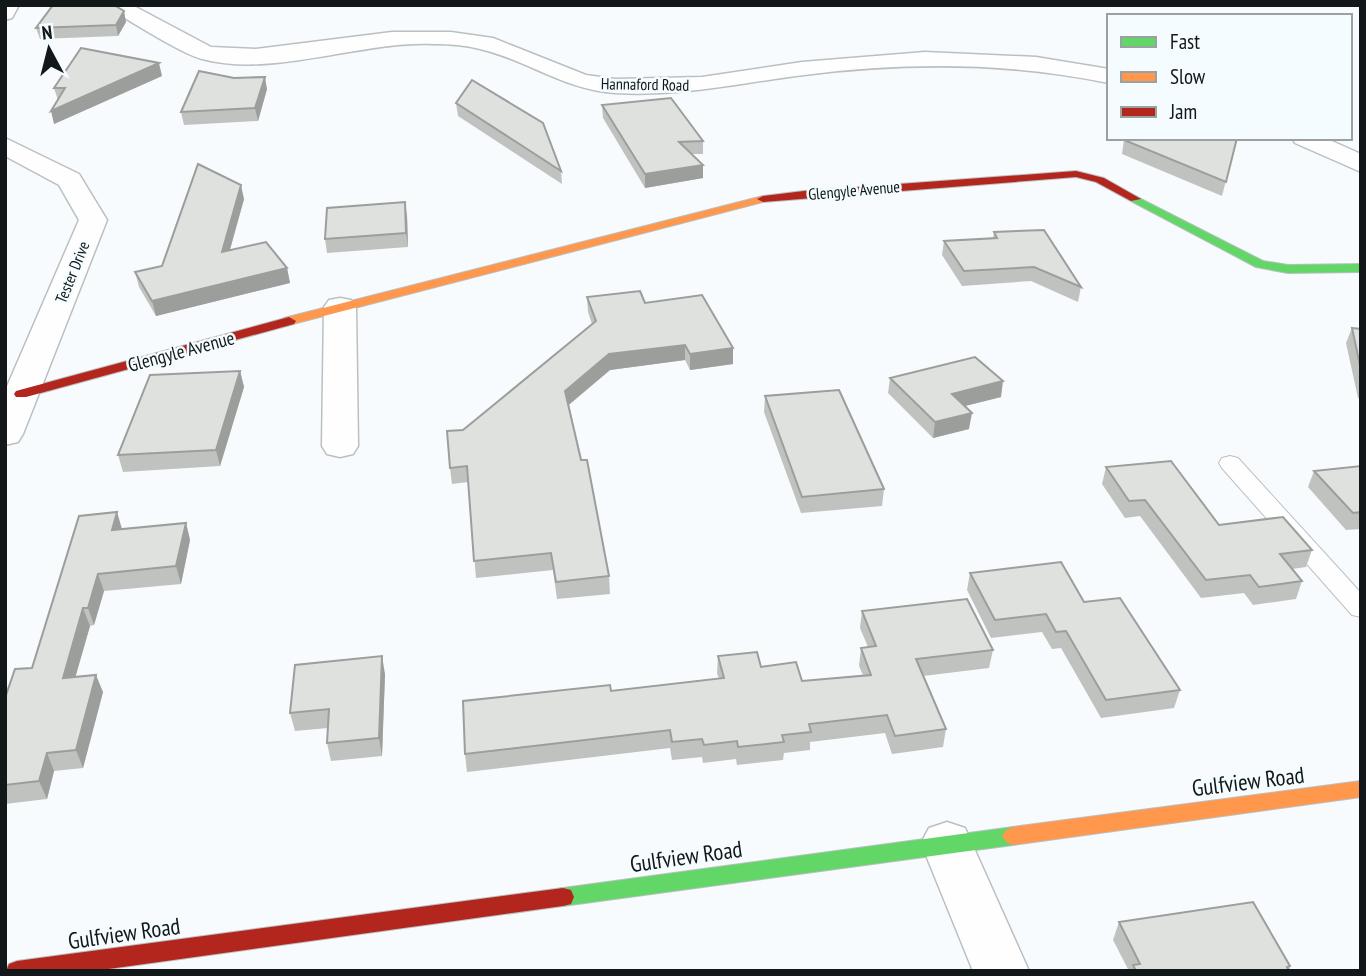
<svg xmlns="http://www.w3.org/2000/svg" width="1366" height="976" viewBox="0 0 1366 976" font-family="'PT Sans Narrow',sans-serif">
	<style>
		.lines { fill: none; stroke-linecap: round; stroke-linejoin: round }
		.lane-casing { stroke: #bac0c2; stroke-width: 2 }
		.street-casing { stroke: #bac0c2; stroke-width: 3 }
		.fast-casing { stroke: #bac0c2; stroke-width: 2 }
		.slow-casing { stroke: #bac0c2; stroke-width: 2 }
		.jam-casing { stroke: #bac0c2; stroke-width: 2 }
		.lane { fill: #fefeff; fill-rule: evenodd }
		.street { fill: #fefeff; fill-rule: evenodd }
		.fast { fill: #63d668; fill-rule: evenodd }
		.slow { fill: #ff974d; fill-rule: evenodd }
		.jam { fill: #b3261e; fill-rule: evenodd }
		.wall { fill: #c0c2c0 }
		.shaded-wall { fill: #9c9e9c }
		.building { fill: #dfe1df; stroke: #9c9e9c; stroke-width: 2 }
		.labels { text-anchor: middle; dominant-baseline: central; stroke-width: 5; stroke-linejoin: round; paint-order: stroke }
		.far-street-label { font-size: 16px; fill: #12181a; stroke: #f5fcff }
		.street-label { font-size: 19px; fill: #12181a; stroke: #f5fcff }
		.near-street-label { font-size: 23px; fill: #12181a; stroke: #f5fcff }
	</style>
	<rect width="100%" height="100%" fill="#f7fbfd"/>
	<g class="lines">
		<!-- lane casing -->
		<g class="lane-casing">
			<polygon id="lane" points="1230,456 1238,458 1361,593 1361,617 1352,615 1222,468 1219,463 1222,458"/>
		</g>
		<!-- street casing -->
		<g class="street-casing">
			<g id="street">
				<polygon points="5,5 19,5 12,18 5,20"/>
				<path d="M 106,5 L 132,5 L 211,47 L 256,49 L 392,32 L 451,32 L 493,38 L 586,75 L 615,79 L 702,77 L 802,62 L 925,52 L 1036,57 L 1109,69 L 1109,83 C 1007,62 907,62 804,75 C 739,83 681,97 615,93 C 565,90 527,60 480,49 C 465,45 449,44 433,44 C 359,41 274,78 202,59 C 178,52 133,22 109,9 Z"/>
				<polygon points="5,138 79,174 107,220 23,434 18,442 5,445 5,391 79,220 59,185 5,156"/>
				<polygon points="1292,138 1325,138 1361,154 1361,172 1295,143"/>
				<polygon points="340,298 351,300 356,307 358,446 353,454 340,457 327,454 322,446 324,307 329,300"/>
				<polygon points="947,822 965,828 1029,971 973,971 921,843 929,828"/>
			</g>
		</g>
		<!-- fast casing -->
		<g class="fast-casing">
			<g id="fast">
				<polygon points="1135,196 1263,261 1288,265 1361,264 1361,272 1288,273 1256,267 1131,201 1131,197"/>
				<polygon points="1013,827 1020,830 1024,836 1020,842 1013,845 563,906 555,904 552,897 555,890 563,888"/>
			</g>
		</g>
		<!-- slow casing -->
		<g class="slow-casing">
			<g id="slow">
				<polygon points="763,196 769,199 767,201 289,325 282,321 284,318"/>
				<polygon points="1361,781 1361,797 1013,845 1006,842 1002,836 1006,830 1013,827"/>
			</g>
		</g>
		<!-- jam casing -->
		<g class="jam-casing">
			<g id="jam">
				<polygon points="1076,171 1104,178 1141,199 1131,201 1096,182 1076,177 763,202 757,199 763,196 804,191"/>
				<polygon points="289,317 296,321 294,324 26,397 16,397 14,394 16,391"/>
				<polygon points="563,888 571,890 574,897 571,904 563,906 94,971 6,971 9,964 17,961"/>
			</g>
		</g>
		<!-- lane -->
		<use href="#lane" class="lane"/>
		<!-- street -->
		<use href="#street" class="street"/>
		<!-- fast -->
		<use href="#fast" class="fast"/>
		<!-- slow -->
		<use href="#slow" class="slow"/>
		<!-- jam -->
		<use href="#jam" class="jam"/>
	</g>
	<!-- wall -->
	<g class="wall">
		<polygon points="126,22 118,36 40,39 36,28"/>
		<polygon points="162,76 54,124 58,100 54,88"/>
		<polygon points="234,78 267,89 258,121 184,125 181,112"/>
		<polygon points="456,103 561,171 562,184 458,116"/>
		<polygon points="602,105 703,141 703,154 692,154 703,178 645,188 603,118"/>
		<polygon points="1237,138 1222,196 1122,154 1124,140"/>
		<polygon points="244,199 230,250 287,268 290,283 156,316 139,287 135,272 162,266"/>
		<polygon points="407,216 408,247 327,253 325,239"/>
		<polygon points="994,232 1081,287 1078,302 1031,281 962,286 942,255 944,241 993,238"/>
		<polygon points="587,297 645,303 733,364 690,370 685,360 610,370 569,405 609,576 610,594 557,599 553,570 476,578 468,482 452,484 450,468 463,430 592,324 588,312"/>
		<polygon points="1352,328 1361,329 1361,398 1358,398 1346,343"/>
		<polygon points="240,371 244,387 220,466 123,472 118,455"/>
		<polygon points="890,378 1001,397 965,406 969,429 933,438 888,393"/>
		<polygon points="765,396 884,489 882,506 801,513 764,412"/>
		<polygon points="1361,466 1361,529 1346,530 1308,487 1314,471"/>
		<polygon points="1106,467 1219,525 1312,550 1306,567 1292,569 1302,581 1296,599 1253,605 1244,593 1201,598 1140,516 1125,518 1102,484"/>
		<polygon points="186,523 190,540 181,584 104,591 94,625 90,626 75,677 103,692 83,768 54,771 47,799 5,804 5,698 32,668 122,529"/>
		<polygon points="970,573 1084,602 1180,690 1174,708 1101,718 1061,648 1052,649 1042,632 991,638 967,590"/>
		<polygon points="862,611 993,650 989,668 923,676 946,729 943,747 892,754 885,733 810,742 810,750 784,753 783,760 737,765 736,759 703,763 702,757 672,760 670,748 467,772 465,754 611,691 719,678 717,674 718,656 761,667 802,681 863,675 859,666 861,648 868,647 860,628"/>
		<polygon points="385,674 382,756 331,761 327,743 328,728 295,731 290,713"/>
		<polygon points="1119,922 1290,966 1289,971 1129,971 1113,940"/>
	</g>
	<!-- shaded-wall -->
	<g class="shaded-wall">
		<polygon points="124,11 126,22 118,36 116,25"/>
		<polygon points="159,63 162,76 54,124 51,111"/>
		<polygon points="265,77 267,89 258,121 255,108"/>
		<polygon points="703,165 703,178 645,188 645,174"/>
		<polygon points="241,185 244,199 225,267 222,252"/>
		<polygon points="405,202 407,216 408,247 406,233"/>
		<polygon points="287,268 290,283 156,316 152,301"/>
		<polygon points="685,345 685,360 610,370 566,407 565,391 609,354"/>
		<polygon points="733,348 733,364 690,370 690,354"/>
		<polygon points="240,371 244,387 220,466 216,450"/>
		<polygon points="1003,381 1001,397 949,410 952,394"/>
		<polygon points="972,413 969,429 933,438 935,422"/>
		<polygon points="117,512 122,529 112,530"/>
		<polygon points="186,523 190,540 181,584 176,566"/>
		<polygon points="98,574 104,591 94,625 88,608"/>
		<polygon points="83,608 90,626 70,696 63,678"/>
		<polygon points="382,656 385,674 382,756 379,738"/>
		<polygon points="96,675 103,692 83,768 76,750"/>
		<polygon points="47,753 54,771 47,799 39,781"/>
	</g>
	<!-- building -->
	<g class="building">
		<polygon points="53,5 114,5 124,11 116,25 36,28"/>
		<polygon points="81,48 159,63 51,111 65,88 54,88"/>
		<polygon points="199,71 234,78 265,77 255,108 181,112"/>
		<polygon points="472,80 543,123 561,171 456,103"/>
		<polygon points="671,98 703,141 679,142 703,165 645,174 602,105"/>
		<polygon points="1125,138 1237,138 1226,182 1124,140"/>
		<polygon points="198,164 241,185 222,252 266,242 287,268 152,301 135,272 162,266"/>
		<polygon points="405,202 406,233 325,239 327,208"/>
		<polygon points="1044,230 1081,287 1034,267 964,271 944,241 997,238 994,232"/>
		<polygon points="640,291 645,303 702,295 733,348 690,354 685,345 609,354 565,391 581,460 587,460 609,576 556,582 551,553 474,561 467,466 450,468 447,431 463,430 596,321 587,297"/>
		<polygon points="1352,328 1361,329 1361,370"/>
		<polygon points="975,357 1003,381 952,394 972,413 935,422 890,378"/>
		<polygon points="240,371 216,450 118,455 150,375"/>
		<polygon points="839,390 884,489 802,497 765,396"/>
		<polygon points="1171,461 1219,525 1283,517 1312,550 1280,554 1302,581 1259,587 1250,575 1206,580 1145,500 1129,501 1106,467"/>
		<polygon points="1361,466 1361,512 1353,513 1314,471"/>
		<polygon points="117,512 112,530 186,523 176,566 98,574 88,608 83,608 63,678 96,675 76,750 47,753 39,781 5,785 5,698 15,669 32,668 79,516"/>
		<polygon points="1061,562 1084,602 1120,598 1180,690 1106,700 1066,631 1056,632 1046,614 995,620 970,573"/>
		<polygon points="967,599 993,650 916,659 946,729 895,736 887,715 809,724 811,732 782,735 784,742 738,747 737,741 704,745 702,739 672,742 670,730 465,754 463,701 610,685 611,691 724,678 718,656 757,652 761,667 796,662 802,681 871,675 861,648 876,646 862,611"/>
		<polygon points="382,656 379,738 327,743 329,709 290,713 295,665"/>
		<polygon points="1253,902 1290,966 1287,967 1289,971 1136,971 1133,965 1140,964 1119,922"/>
	</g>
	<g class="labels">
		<!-- far-street labels -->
		<g class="far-street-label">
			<text transform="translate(645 84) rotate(1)">Hannaford Road</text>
			<text transform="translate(854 190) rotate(-5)">Glengyle Avenue</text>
			<text transform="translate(72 272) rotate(-68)">Tester Drive</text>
		</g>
		<!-- street labels -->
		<g class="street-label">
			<text transform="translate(181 351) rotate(-15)">Glengyle Avenue</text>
		</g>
		<!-- near-street labels -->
		<g class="near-street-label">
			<text transform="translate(1248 781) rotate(-7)">Gulfview Road</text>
			<text transform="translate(686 856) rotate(-8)">Gulfview Road</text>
			<text transform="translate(124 933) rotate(-8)">Gulfview Road</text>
		</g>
	</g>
	<!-- border -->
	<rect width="1366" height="976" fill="none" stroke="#12181a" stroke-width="14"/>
	<!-- legend -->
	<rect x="1107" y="14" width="245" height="126" fill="#f5fcff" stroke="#9aa1a3" stroke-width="2"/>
	<rect x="1121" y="37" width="35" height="10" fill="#63d668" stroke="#9aa1a3" stroke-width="2"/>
	<text x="1170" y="49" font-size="21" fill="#12181a">Fast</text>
	<rect x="1121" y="72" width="35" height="10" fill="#ff974d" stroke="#9aa1a3" stroke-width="2"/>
	<text x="1170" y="84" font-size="21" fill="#12181a">Slow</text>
	<rect x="1121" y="107" width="35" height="10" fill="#b3261e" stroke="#9aa1a3" stroke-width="2"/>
	<text x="1170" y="119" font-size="21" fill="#12181a">Jam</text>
	<!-- north arrow -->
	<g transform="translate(49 49) rotate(353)" stroke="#f5fcff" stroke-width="5" paint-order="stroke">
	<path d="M0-5L12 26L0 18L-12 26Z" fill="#12181a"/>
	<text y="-10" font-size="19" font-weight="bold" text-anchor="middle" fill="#12181a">N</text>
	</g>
</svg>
